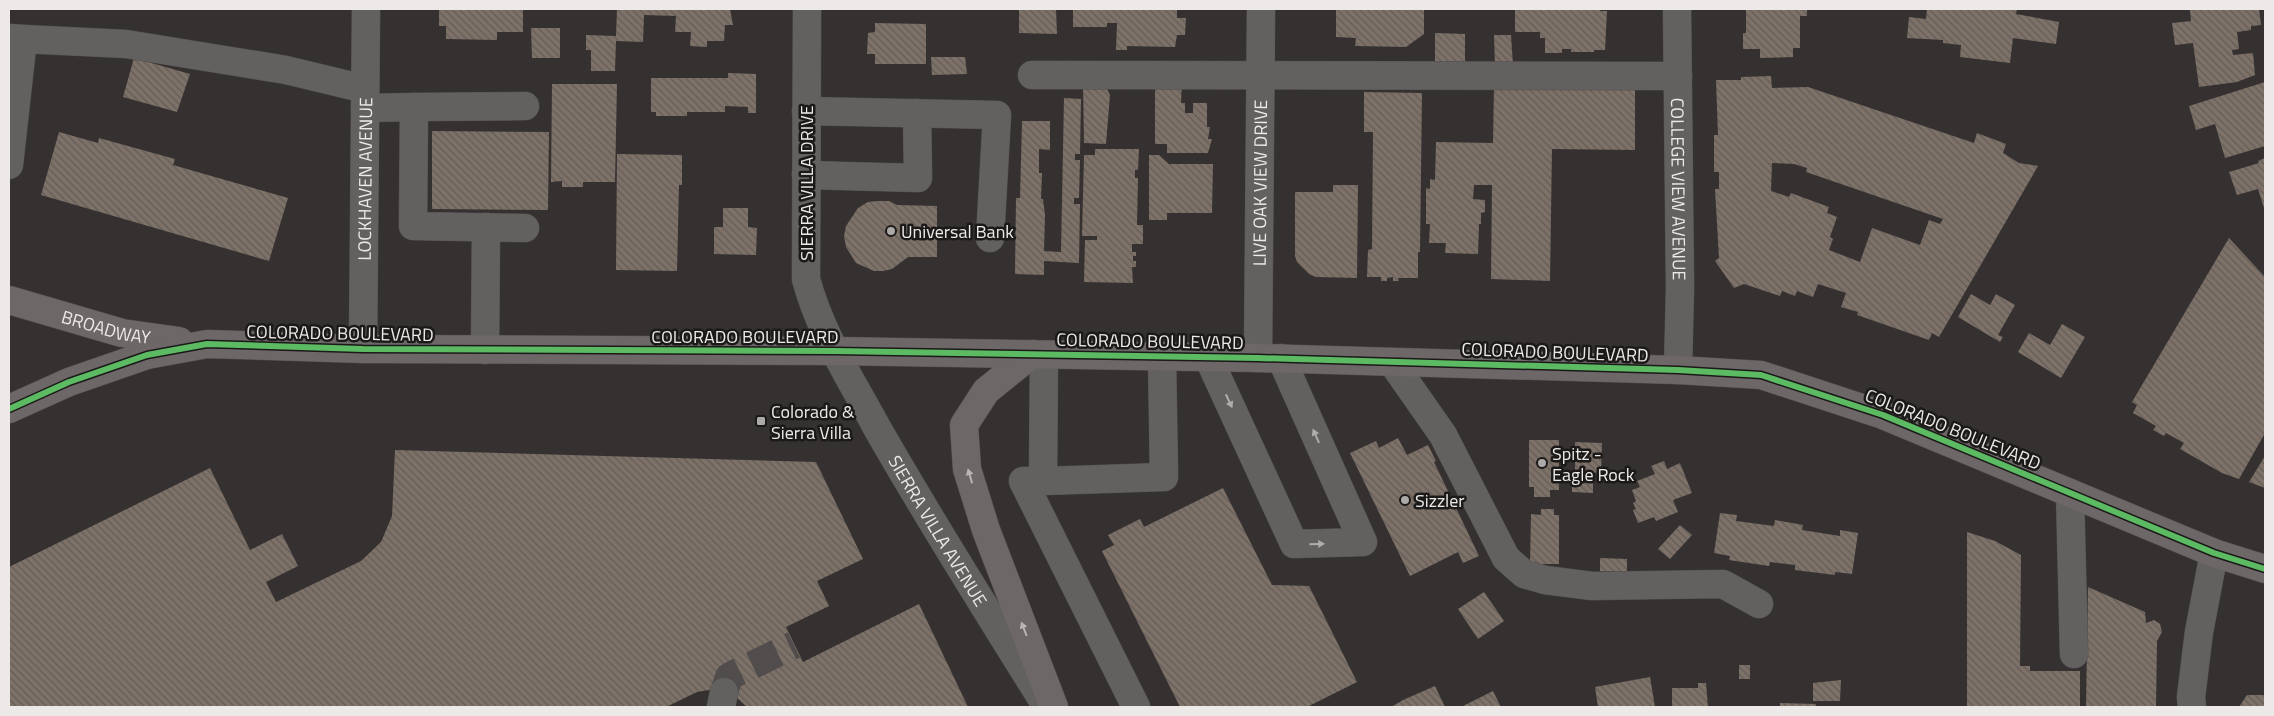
<svg xmlns="http://www.w3.org/2000/svg" width="2274" height="716" viewBox="0 0 2274 716" font-family="'Titillium Web',sans-serif">
	<style>
		.building { fill: url(#building-back-hatch); fill-rule: evenodd }
		.lines { fill: none; stroke-linecap: round; stroke-linejoin: round }
		.minor-tunnel { stroke: #514d4d; stroke-width: 28; stroke-dasharray: 28 14; stroke-linecap: butt }
		.minor-casing { stroke: #534f4f; stroke-width: 29 }
		.major-casing { stroke: #534f4f; stroke-width: 29 }
		.minor { stroke: #636160; stroke-width: 28 }
		.major { stroke: #6d6768; stroke-width: 28 }
		.cycleway-casing { stroke: #1c1919; stroke-width: 9 }
		.cycleway { stroke: #5cba63; stroke-width: 6 }
		.oneway { fill: #afacab }
		.oneway2 { fill: #bab5b5 }
		.poi-dot { fill: #ada9a9; stroke: #1c1919; stroke-width: 2 }
		.labels { text-anchor: middle; dominant-baseline: central; stroke-width: 5; stroke-linejoin: round; paint-order: stroke }
		.street-label { font-size: 18px; fill: #ede9e9; stroke: #1c1919 }
		.poi-label { font-size: 18px; fill: #ede9e9; stroke: #1c1919; text-anchor: start }
	</style>
	<defs>
		<pattern id="building-back-hatch" width="6" height="6" patternUnits="userSpaceOnUse" patternTransform="scale(1.25)"><rect width="6" height="6" fill="#7e7168"/><path d="M-1 5l2 2M0 0l6 6M5-1l2 2" fill="none" stroke="#625c57"/></pattern>
	</defs>
	<rect width="100%" height="100%" fill="#353131"/>
	<!-- building -->
	<g class="building">
		<polygon points="439,9 523,9 523,32 497,32 497,40 446,39 446,26 439,26"/>
		<polygon points="617,9 730,9 733,25 725,25 724,41 707,41 707,47 690,46 691,32 675,32 676,16 644,15 643,42 616,41 615,71 591,71 591,50 586,50 586,35 616,36"/>
		<polygon points="1019,9 1056,9 1057,34 1019,33"/>
		<polygon points="1073,9 1177,9 1177,18 1186,18 1185,35 1177,35 1175,47 1127,46 1127,50 1116,50 1117,23 1107,23 1107,27 1073,27"/>
		<polygon points="1336,9 1424,9 1424,34 1406,47 1355,46 1356,38 1336,37"/>
		<polygon points="1515,9 1600,9 1600,11 1607,11 1605,50 1594,50 1594,52 1571,52 1571,49 1562,49 1562,53 1545,53 1545,38 1540,38 1540,32 1515,32"/>
		<polygon points="1746,9 1807,9 1807,16 1800,16 1800,48 1793,48 1793,57 1760,58 1760,49 1743,49 1743,33 1746,33"/>
		<polygon points="1927,9 2017,9 2016,14 2059,22 2056,44 2013,38 2010,63 1960,57 1961,45 1943,43 1943,40 1907,38 1909,17 1926,19"/>
		<polygon points="2202,9 2259,9 2261,25 2251,26 2251,30 2237,32 2239,49 2232,50 2233,55 2253,53 2255,75 2237,82 2199,87 2193,43 2175,45 2172,23 2191,21 2190,10"/>
		<polygon points="875,23 926,24 926,64 875,64 875,54 867,54 868,33 875,32"/>
		<polygon points="531,28 560,28 560,58 532,58"/>
		<polygon points="1435,33 1465,34 1465,62 1435,61"/>
		<polygon points="1494,35 1511,35 1513,65 1495,65"/>
		<polygon points="931,57 965,57 967,74 932,75"/>
		<polygon points="134,58 190,74 177,112 123,97"/>
		<polygon points="728,73 756,74 756,113 748,113 748,107 725,106 725,112 687,112 687,116 656,116 656,112 651,112 651,78 728,78"/>
		<path d="M 1771,76 L 1772,88 L 1808,87 L 1974,143 L 1977,133 L 2006,144 L 2003,153 L 2019,163 L 2038,166 L 1939,337 L 1932,333 L 1929,340 L 1857,315 L 1858,312 L 1841,307 L 1846,293 L 1818,284 L 1813,297 L 1797,291 L 1795,296 L 1782,291 L 1780,296 L 1744,284 L 1734,288 L 1715,261 L 1719,258 L 1715,189 L 1719,189 L 1719,172 L 1714,172 L 1714,135 L 1718,135 L 1716,80 L 1741,80 L 1741,77 ZM 1772,163 L 1794,164 L 1807,168 L 1806,172 L 1943,219 L 1940,224 L 1929,220 L 1920,245 L 1872,228 L 1860,262 L 1829,250 L 1833,239 L 1830,237 L 1837,217 L 1827,213 L 1829,207 L 1791,193 L 1789,197 L 1771,191 Z"/>
		<polygon points="1155,79 1182,79 1181,103 1185,103 1185,113 1193,113 1193,103 1207,103 1207,127 1210,127 1208,139 1212,139 1208,153 1167,153 1167,144 1155,144"/>
		<polygon points="2265,82 2265,146 2225,158 2215,124 2196,130 2189,106"/>
		<polygon points="1083,83 1107,89 1110,95 1106,144 1084,143"/>
		<polygon points="552,84 617,84 615,182 583,182 583,187 562,187 562,181 551,182"/>
		<polygon points="1494,84 1635,88 1635,150 1552,149 1550,281 1491,279 1492,185 1474,185 1473,199 1485,200 1485,212 1481,213 1481,224 1479,224 1478,254 1445,253 1446,243 1429,243 1430,224 1426,224 1426,188 1430,189 1430,179 1435,180 1436,142 1493,143"/>
		<polygon points="1364,92 1422,93 1420,252 1418,252 1418,278 1398,278 1399,281 1393,281 1393,277 1387,278 1387,281 1381,281 1381,277 1367,277 1368,250 1372,249 1373,132 1364,132"/>
		<polygon points="1064,98 1081,99 1080,154 1075,154 1075,160 1080,160 1079,198 1074,198 1074,204 1080,204 1079,263 1044,261 1044,275 1015,274 1016,198 1020,198 1022,121 1050,121 1050,150 1039,149 1039,173 1042,173 1041,199 1043,199 1045,215 1044,251 1061,252"/>
		<polygon points="432,131 549,132 548,210 432,209"/>
		<polygon points="59,132 98,143 99,138 175,159 173,165 288,198 269,261 41,195"/>
		<polygon points="1095,149 1139,149 1138,170 1135,170 1135,178 1138,178 1137,225 1143,225 1143,244 1132,244 1132,252 1136,252 1136,256 1133,256 1133,261 1136,261 1136,267 1132,267 1133,283 1084,282 1085,240 1097,240 1097,236 1082,236 1084,155 1095,155"/>
		<polygon points="617,154 682,155 682,185 679,185 677,271 616,270"/>
		<polygon points="1149,155 1159,155 1169,164 1213,164 1212,213 1167,213 1167,220 1149,220"/>
		<polygon points="2265,158 2265,211 2258,189 2237,195 2229,172 2259,163 2258,161"/>
		<polygon points="1333,185 1358,185 1357,278 1316,277 1309,274 1297,262 1295,256 1295,192 1333,192"/>
		<polygon points="878,201 889,201 897,205 937,206 937,257 908,257 892,269 883,271 874,271 856,263 846,247 844,236 846,226 858,208 868,202"/>
		<polygon points="723,208 748,208 748,227 757,228 756,255 714,254 714,227 723,227"/>
		<polygon points="2229,238 2265,277 2265,433 2239,479 2222,473 2180,449 2184,443 2166,433 2164,436 2153,430 2156,426 2133,413 2137,405 2132,402"/>
		<polygon points="1971,294 1990,305 1996,294 2015,305 1998,335 2003,337 2000,342 1958,317"/>
		<polygon points="2062,324 2085,337 2061,378 2018,352 2029,333 2050,345"/>
		<polygon points="1398,438 1407,455 1428,445 1436,461 1434,462 1479,556 1463,563 1458,552 1410,576 1350,453 1376,441 1379,448"/>
		<polygon points="1529,440 1559,440 1559,490 1550,490 1550,497 1534,497 1534,487 1529,487"/>
		<polygon points="1575,442 1602,443 1601,472 1593,473 1593,493 1572,492 1572,479 1575,479"/>
		<polygon points="395,450 816,462 863,559 817,581 829,606 786,627 803,662 919,604 968,707 747,707 735,696 709,690 697,692 666,707 9,707 9,567 210,468 250,550 282,534 298,566 266,582 276,602 361,561 381,542 392,516"/>
		<polygon points="2265,456 2265,488 2249,482"/>
		<polygon points="1664,461 1667,469 1680,463 1692,493 1673,500 1678,512 1656,521 1654,517 1638,523 1633,510 1636,509 1633,503 1636,501 1632,490 1640,487 1637,481 1655,474 1651,466"/>
		<polygon points="1223,488 1272,585 1309,586 1357,682 1307,707 1180,707 1102,551 1114,545 1108,535 1140,519 1144,527"/>
		<polygon points="1541,509 1554,509 1554,515 1559,515 1559,564 1530,564 1531,514 1541,515"/>
		<polygon points="1720,513 1737,515 1736,521 1774,526 1775,520 1803,525 1802,530 1840,536 1840,530 1858,533 1852,574 1835,572 1835,575 1795,570 1795,565 1770,562 1769,566 1729,560 1730,556 1714,553"/>
		<polygon points="1680,525 1692,535 1670,559 1658,549"/>
		<polygon points="1967,532 1995,541 2021,555 2020,666 2030,666 2030,671 2080,671 2080,707 1967,707"/>
		<polygon points="1600,558 1627,559 1627,571 1600,571"/>
		<polygon points="2088,587 2145,612 2146,623 2154,620 2160,624 2162,632 2157,641 2156,707 2086,707"/>
		<polygon points="1484,592 1504,621 1478,639 1458,609"/>
		<rect x="1739" y="665" width="11" height="14"/>
		<polygon points="1650,677 1655,707 1598,707 1595,687"/>
		<polygon points="1841,680 1840,701 1813,701 1813,683"/>
		<polygon points="1698,683 1706,683 1708,707 1672,707 1672,688 1698,688"/>
		<polygon points="1435,686 1445,707 1391,707 1403,700"/>
		<polygon points="1493,691 1501,707 1461,707"/>
		<polygon points="2247,695 2265,695 2265,707 2239,707"/>
		<polygon points="1780,703 1816,704 1816,707 1780,707"/>
	</g>
	<g class="lines">
		<!-- minor-tunnel -->
		<polyline class="minor-tunnel" points="724,692 729,677 736,673 794,645"/>
		<!-- minor casing -->
		<g class="minor-casing">
			<g id="minor">
				<path id="s1" d="M 807,9 L 806,279 C 820,332 850,378 876,426 C 930,521 989,614 1047,707"/>
				<path id="s2" d="M 1677,9 L 1680,287 L 1678,370"/>
				<polyline points="9,38 23,39 9,165"/>
				<polyline points="23,39 126,44 286,70 365,89"/>
				<polyline points="1032,75 1678,76"/>
				<polyline points="525,106 414,107 413,226 525,228"/>
				<polyline points="365,108 414,107"/>
				<polyline points="806,111 997,115 990,238"/>
				<polyline points="806,175 918,178 917,113"/>
				<path id="s3" d="M 363,349 L 366,9"/>
				<polyline points="485,350 486,227"/>
				<polyline points="1044,355 1043,481 1164,477 1162,356"/>
				<polyline points="1208,357 1294,544 1363,542 1281,358"/>
				<path id="s4" d="M 1258,358 L 1261,9"/>
				<polyline points="1392,362 1443,435 1506,558 1524,574 1545,580 1592,586 1723,584 1759,604"/>
				<polyline points="1043,481 1023,481 1136,707"/>
				<polyline points="2070,493 2074,654"/>
				<polyline points="721,707 724,692"/>
				<polyline points="2192,707 2191,697 2199,632 2214,553"/>
			</g>
		</g>
		<!-- major casing -->
		<g class="major-casing">
			<g id="major">
				<path id="s5" d="M 9,300 L 122,333 L 179,341"/>
				<polyline points="1032,354 986,391 964,425 967,469 986,530 1054,707"/>
				<polyline points="9,409 69,382 147,355 207,344 363,349 834,351 1258,358 1678,370 1761,375 1883,415 2214,553 2265,569"/>
			</g>
		</g>
		<!-- minor -->
		<use href="#minor" class="minor"/>
		<!-- major -->
		<use href="#major" class="major"/>
		<!-- cycleway casing -->
		<g class="cycleway-casing">
			<polyline id="cycleway" points="9,409 69,382 147,355 207,344 363,349 834,351 1258,358 1678,370 1761,375 1883,415 2214,553 2265,569"/>
		</g>
		<!-- cycleway -->
		<use href="#cycleway" class="cycleway"/>
	</g>
	<!-- one-way arrows -->
	<defs><path id="oneway-solid" d="M-6-.8H1V-3.2L6.5 0L1 3.2V.8H-6Z" transform="scale(1.25)"/></defs>
	<g class="oneway">
		<use href="#oneway-solid" transform="translate(1229 401) rotate(65)"/>
		<use href="#oneway-solid" transform="translate(1316 436) rotate(-114)"/>
		<use href="#oneway-solid" transform="translate(1317 544) rotate(-1)"/>
	</g>
	<g class="oneway2">
		<use href="#oneway-solid" transform="translate(970 476) rotate(-106)"/>
		<use href="#oneway-solid" transform="translate(1024 629) rotate(-111)"/>
	</g>
	<!-- markers -->
	<g class="poi-dot">
		<circle cx="891" cy="231" r="5"/>
		<rect x="756" y="416" width="10" height="10" rx="2.5"/>
		<circle cx="1542" cy="463" r="5"/>
		<circle cx="1405" cy="500" r="5"/>
	</g>
	<g class="labels">
		<!-- street labels -->
		<g class="street-label">
			<text stroke="none"><textPath href="#s3" startOffset="170">LOCKHAVEN AVENUE</textPath></text>
			<text transform="translate(806 183) rotate(-90)">SIERRA VILLA DRIVE</text>
			<text stroke="none"><textPath href="#s4" startOffset="175">LIVE OAK VIEW DRIVE</textPath></text>
			<text stroke="none"><textPath href="#s2" startOffset="180">COLLEGE VIEW AVENUE</textPath></text>
			<text stroke="none"><textPath href="#s5" startOffset="101">BROADWAY</textPath></text>
			<text transform="translate(340 333) rotate(1)">COLORADO BOULEVARD</text>
			<text x="745" y="336">COLORADO BOULEVARD</text>
			<text transform="translate(1150 341) rotate(1)">COLORADO BOULEVARD</text>
			<text transform="translate(1555 352) rotate(2)">COLORADO BOULEVARD</text>
			<text transform="translate(1953 429) rotate(22)">COLORADO BOULEVARD</text>
			<text stroke="none"><textPath href="#s1" startOffset="555">SIERRA VILLA AVENUE</textPath></text>
		</g>
		<!-- poi labels -->
		<g class="poi-label">
			<text x="901" y="231">Universal Bank</text>
			<text x="771" y="411">Colorado &amp;<tspan x="771" dy="21">Sierra Villa</tspan></text>
			<text x="1552" y="453">Spitz -<tspan x="1552" dy="21">Eagle Rock</tspan></text>
			<text x="1415" y="500">Sizzler</text>
		</g>
	</g>
	<!-- border -->
	<rect width="2274" height="716" fill="none" stroke="#ede9e9" stroke-width="20"/>
</svg>
